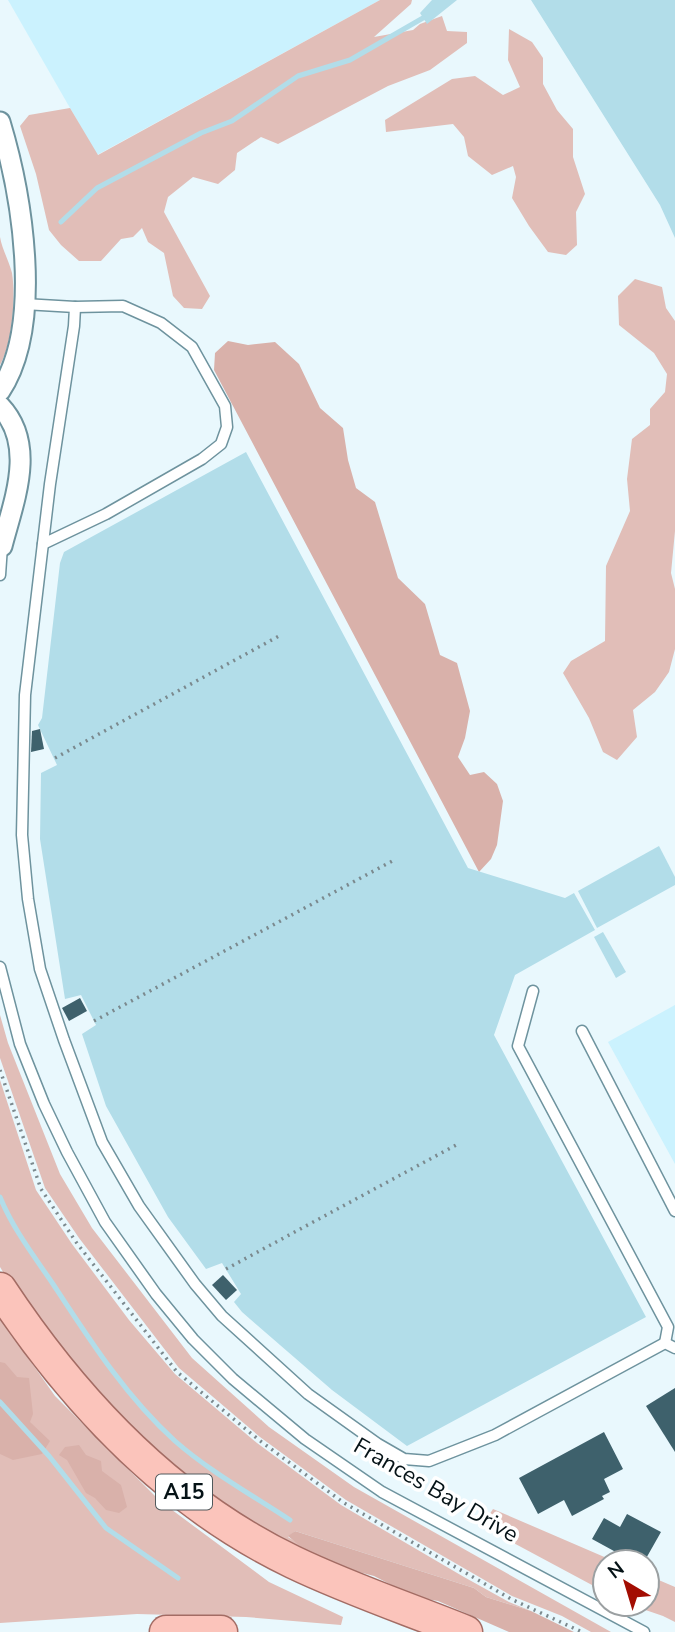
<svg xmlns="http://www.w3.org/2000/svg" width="675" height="1632" viewBox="0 0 675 1632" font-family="'Nunito Sans',sans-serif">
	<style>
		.built { fill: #cbf2fe }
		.green { fill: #e1beb8 }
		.forest { fill: #d9b1aa }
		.water { fill: #b2dde9 }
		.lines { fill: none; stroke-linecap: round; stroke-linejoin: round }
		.stream { stroke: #b2dde9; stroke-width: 5 }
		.building { fill: #3e616c }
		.service-casing { stroke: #6e939e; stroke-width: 13 }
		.minor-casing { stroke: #6e939e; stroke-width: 23 }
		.primary-casing { stroke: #a36c64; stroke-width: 35 }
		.path { stroke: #7b898e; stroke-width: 3.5; stroke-dasharray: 2 5; stroke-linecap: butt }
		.service { stroke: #fff; stroke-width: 10 }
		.minor { stroke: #fff; stroke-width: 19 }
		.primary { stroke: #fbc4bb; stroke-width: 32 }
		.labels { text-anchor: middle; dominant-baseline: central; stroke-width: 7; stroke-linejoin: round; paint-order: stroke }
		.shield { fill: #fff; stroke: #50595c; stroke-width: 2 }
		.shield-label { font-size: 21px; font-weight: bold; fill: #051216 }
		.street-label { font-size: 23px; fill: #051216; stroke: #fff }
	</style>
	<rect width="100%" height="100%" fill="#e9f8fd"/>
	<!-- built -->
	<g class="built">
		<polygon points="8,0 380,0 97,155"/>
		<polygon points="675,1005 675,1164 608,1042"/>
	</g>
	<!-- green -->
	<g class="green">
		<polygon points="380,0 412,0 411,4 374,37 413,30 420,24 442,16 447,31 467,32 467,43 430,70 388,86 278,144 261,137 237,153 235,170 218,184 193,177 168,197 164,212 210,296 202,309 184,308 173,296 164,253 148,242 142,228 133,237 121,239 101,261 79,261 61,245 49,230 36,174 20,126 29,115 70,108 98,155"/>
		<polygon points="509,29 532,42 543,58 543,84 557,110 573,129 573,157 585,194 576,212 577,245 566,255 548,252 529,226 512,198 516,177 513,166 492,175 468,156 464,137 453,124 386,132 385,120 452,79 475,76 503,95 520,87 508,60"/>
		<path d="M 0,237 C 2,249 9,261 12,273 C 16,298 12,344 0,365 Z"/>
		<polygon points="635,279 662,287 666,308 675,321 675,531 671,573 675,589 675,649 669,672 655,692 633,710 637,737 617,760 603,752 589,718 563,673 571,661 605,641 606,566 630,511 627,479 632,439 650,425 650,409 665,392 667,374 654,353 619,325 618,296"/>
		<polygon points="0,1015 8,1043 60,1174 92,1228 192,1358 269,1427 354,1487 611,1632 591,1632 562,1616 512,1596 346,1500 260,1437 179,1368 79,1238 45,1188 0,1058"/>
		<polygon points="0,1080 36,1190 72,1244 129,1320 175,1374 257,1443 341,1505 464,1577 509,1602 531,1611 486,1597 474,1588 295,1531 288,1537 336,1566 298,1553 213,1500 140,1441 24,1306 0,1267"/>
		<polygon points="0,1318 55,1396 160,1501 269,1582 343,1617 341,1625 246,1617 137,1614 0,1623"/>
		<polygon points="493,1509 616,1562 605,1562 605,1592 482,1526"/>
		<polygon points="647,1575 675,1587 675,1622 663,1616 628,1604 647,1604"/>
	</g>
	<!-- forest -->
	<g class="forest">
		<polygon points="228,341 248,345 275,342 299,364 320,408 343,428 348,460 356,488 375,502 398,578 425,604 440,655 457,663 470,711 465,738 458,757 470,775 484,772 497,784 503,801 497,845 491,859 479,872 214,370 215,353"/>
		<polygon points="0,1362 5,1363 17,1377 29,1378 33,1414 30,1422 50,1441 42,1454 13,1460 0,1454"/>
		<polygon points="79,1445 86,1455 101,1461 102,1471 121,1485 127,1507 119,1513 106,1510 95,1498 86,1493 67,1460 59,1455 65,1447"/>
		<polygon points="295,1531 474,1588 486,1597 531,1611 574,1632 509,1632 438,1601 415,1597 374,1576 336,1566 301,1547 288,1536"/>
	</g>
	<!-- water -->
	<g class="water">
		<polygon points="432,0 457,0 427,24 420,13"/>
		<polygon points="531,0 675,0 675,238 660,205"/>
		<polygon points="246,452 468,868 565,898 574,893 595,930 515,975 494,1035 646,1317 407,1446 332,1390 242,1312 234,1302 241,1294 222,1263 206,1269 168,1217 106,1106 82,1034 96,1025 81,995 65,999 40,839 41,773 57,765 38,725 42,718 60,563 64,552"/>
		<polygon points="659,846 675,877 675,885 597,928 578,891"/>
		<polygon points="603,932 626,972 616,978 594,937"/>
	</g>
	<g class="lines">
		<!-- stream -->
		<g class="stream">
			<polyline points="61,222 97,188 201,133 232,121 298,76 350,60 423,18"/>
			<path d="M 0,1197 C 13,1229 34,1256 53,1284 C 89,1339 126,1397 175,1441 C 209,1471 252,1495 290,1520"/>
			<polyline points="0,1402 49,1456 106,1528 178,1578"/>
		</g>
	</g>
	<!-- building -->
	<g class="building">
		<polygon points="40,729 44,749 31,752 32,731"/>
		<polygon points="80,998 87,1011 69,1021 62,1008"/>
		<polygon points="223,1275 237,1290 226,1300 212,1285"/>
		<polygon points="675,1388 675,1452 646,1406"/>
		<polygon points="604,1432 623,1469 604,1479 610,1492 602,1496 604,1499 572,1516 564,1500 538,1514 519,1478"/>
		<polygon points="627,1514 661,1532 644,1562 634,1562 592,1539 604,1518 620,1527"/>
	</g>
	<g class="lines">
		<!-- service casing -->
		<g class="service-casing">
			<g id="service">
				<polyline points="24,304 75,307 74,326 50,484 25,695 22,835 28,899 40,969 64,1040 102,1142 139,1206 195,1284 222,1316 308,1394 378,1444 404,1459 429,1461 495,1435 665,1343 675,1348"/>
				<polyline points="43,544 106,514 202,459 221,444 227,427 225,406 192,347 161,323 123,306 75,307"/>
				<polyline points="0,575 2,546"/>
				<polyline points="0,967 20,1044 44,1104 67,1152 105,1222 156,1294 193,1339 233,1379 305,1439 382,1492 644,1632"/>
				<polyline points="533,991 518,1046 668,1327 665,1343"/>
				<polyline points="582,1031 675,1211"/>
			</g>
		</g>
		<!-- minor casing -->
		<g class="minor-casing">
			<g id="minor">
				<path d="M 0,122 C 22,195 44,325 0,391"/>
				<path d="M 0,406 C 37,445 14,500 2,546"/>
			</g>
		</g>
		<!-- primary casing -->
		<g class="primary-casing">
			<g id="primary">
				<path d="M 0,1289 C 74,1401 170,1503 293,1562 C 349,1589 409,1609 466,1632"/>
				<polyline points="166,1632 221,1632"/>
			</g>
		</g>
		<!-- path -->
		<g class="path">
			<polyline points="55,758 279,636"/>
			<polyline points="94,1021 396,859"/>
			<polyline points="0,1070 41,1189 76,1242 177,1372 259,1440 344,1503 511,1599 582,1632"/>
			<polyline points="226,1269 458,1144"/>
		</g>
		<!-- service -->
		<use href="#service" class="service"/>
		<!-- minor -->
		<use href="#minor" class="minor"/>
		<!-- primary -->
		<use href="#primary" class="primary"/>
	</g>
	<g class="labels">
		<!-- shield labels -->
		<rect class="shield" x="156" y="1474.5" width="56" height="35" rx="5"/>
		<g class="shield-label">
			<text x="184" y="1492">A15</text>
		</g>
		<!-- street labels -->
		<g class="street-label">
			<text transform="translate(436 1490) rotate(30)">Frances Bay Drive</text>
		</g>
	</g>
	<!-- north arrow -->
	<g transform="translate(626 1583) rotate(322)"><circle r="33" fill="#ffffff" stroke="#9ba0a2" stroke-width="2"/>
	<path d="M0-5L12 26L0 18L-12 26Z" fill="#a30d02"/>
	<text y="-10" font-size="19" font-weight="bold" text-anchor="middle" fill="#051216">N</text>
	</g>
</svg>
